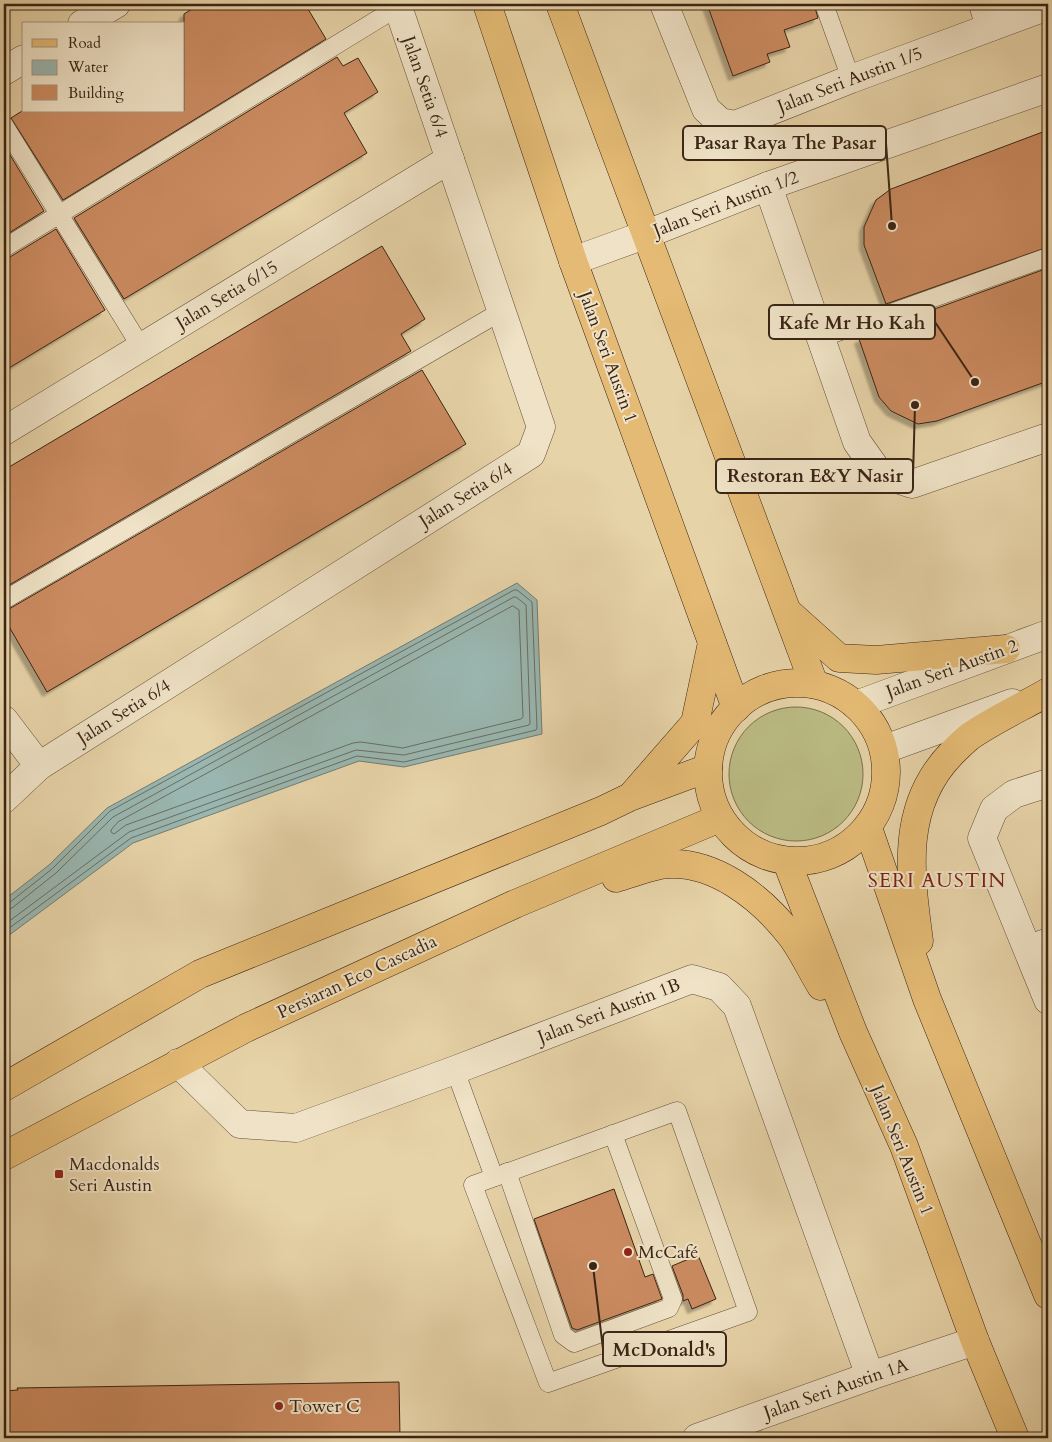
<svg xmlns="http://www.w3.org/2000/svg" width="1052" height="1442" viewBox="0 0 1052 1442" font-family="Cardo,serif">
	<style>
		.green { fill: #bbbb84; stroke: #7a704c }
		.water { fill: #99b6b0; stroke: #737c72 }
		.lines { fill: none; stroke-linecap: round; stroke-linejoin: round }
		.shore { stroke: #6a6d62; stroke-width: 1 }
		.building { fill: #cb8b60; stroke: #3a2415; filter: url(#shadow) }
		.service-casing { stroke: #65503a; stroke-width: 19 }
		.minor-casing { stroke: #65503a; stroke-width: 29 }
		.tertiary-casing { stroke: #65503a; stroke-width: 29 }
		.primary-casing { stroke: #3a2415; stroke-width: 29 }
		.service { stroke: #efe2c6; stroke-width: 18 }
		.minor { stroke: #efe2c6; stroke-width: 28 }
		.tertiary { stroke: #efe2c6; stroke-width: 28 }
		.primary { stroke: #e4ba74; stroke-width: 28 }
		.poi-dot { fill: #8f2418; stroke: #efe2c6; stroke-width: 2 }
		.labels { text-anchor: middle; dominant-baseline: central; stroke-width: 4; stroke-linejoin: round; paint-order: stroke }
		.street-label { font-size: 18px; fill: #3a2415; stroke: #efe2c6 }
		.poi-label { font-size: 18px; fill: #3a2415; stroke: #efe2c6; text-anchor: start }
		.quarter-label { font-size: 20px; letter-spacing: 1px; fill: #7a1f14; stroke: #efe2c6 }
		.leader { fill: none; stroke: #3a2415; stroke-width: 2 }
		.callout-dot { fill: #3a2415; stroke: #efe2c6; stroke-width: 2 }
		.callout { fill: #efe2c6; stroke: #3a2415; stroke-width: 2 }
		.callout-label { font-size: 19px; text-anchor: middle; font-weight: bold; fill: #3a2415 }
	</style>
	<defs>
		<filter id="shadow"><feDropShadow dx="-4.5" dy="4.5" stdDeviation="1" flood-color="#0004"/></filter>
	</defs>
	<rect width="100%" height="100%" fill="#e7d3a8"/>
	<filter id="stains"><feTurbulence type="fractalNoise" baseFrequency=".004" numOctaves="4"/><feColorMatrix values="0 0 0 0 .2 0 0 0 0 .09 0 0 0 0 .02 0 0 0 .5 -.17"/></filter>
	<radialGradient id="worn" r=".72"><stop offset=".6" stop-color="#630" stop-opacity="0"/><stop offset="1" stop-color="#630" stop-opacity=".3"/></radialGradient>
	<!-- green -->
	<circle class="green" cx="796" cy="774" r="67"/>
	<!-- water -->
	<polygon class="water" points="517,583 537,600 542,734 404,767 359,761 133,843 4,939 4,900 49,865 107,808"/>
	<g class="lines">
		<!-- shore -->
		<g class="shore">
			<polygon points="513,606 519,610 523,717 521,719 403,748 361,742 353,743 126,825 114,834 111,832 111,830 118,822"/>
			<polyline points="4,904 9,903 52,869 110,811 514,590 517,590 532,602 537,728 536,730 404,762 357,756 131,838 4,932"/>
			<polyline points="4,910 12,908 56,873 113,817 514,597 516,597 526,605 530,723 529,725 404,755 356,750 129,832 4,925"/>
		</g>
	</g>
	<!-- building -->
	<g class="building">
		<polygon points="200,4 305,4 326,39 63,200 11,118 22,111 184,111 184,14"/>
		<polygon points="707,4 814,4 818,18 784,30 790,47 767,54 770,62 733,76"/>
		<polygon points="337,57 343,66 358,58 378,92 344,113 367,153 124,299 74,218"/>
		<polygon points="1048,130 1048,247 886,304 864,245 864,227 876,200 891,189"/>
		<polygon points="4,145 44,211 4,236"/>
		<polygon points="56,229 105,310 4,371 4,259 10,257"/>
		<polygon points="382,246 425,319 401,334 411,351 4,588 4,470"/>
		<polygon points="1048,268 1048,381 937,421 918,424 891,411 879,397 859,339 894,326 893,324"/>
		<polygon points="422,370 466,444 47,692 4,618 4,611 9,609"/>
		<polygon points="614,1189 645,1277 653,1274 662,1299 577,1330 572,1328 534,1219"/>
		<polygon points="698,1255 716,1299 692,1309 688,1299 683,1301 683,1295 672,1266"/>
		<polygon points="399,1382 400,1438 4,1438 4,1391 18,1390 17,1388"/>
	</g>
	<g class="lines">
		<!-- service casing -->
		<g class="service-casing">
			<g id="service">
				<polyline points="824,4 851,79"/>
				<polyline points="4,125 141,347"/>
				<polyline points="4,248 398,7"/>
				<polyline points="821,338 1048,257"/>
				<polyline points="4,600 502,311"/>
				<polyline points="1026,945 1048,937"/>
				<polyline points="455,1070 494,1177"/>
				<polygon points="677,1111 748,1312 548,1383 473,1185"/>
				<polyline points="507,1172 563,1335 574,1343 669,1308 673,1299 613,1134"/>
			</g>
		</g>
		<!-- minor casing -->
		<g class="minor-casing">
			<g id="minor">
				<polyline points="664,4 706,109 720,122 735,125 851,79 1048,6"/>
				<polyline points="983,4 990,27"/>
				<polyline points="82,24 116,4"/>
				<polyline points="4,71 24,59"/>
				<polyline points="768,186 857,442 879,473 912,484 1048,437"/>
				<polyline points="573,261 647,234 768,186 1048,88"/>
				<polyline points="4,431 450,159"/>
				<polyline points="4,720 39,766"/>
				<polyline points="1048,783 1014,794 994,809 982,838 1048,1000"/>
				<polyline points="4,799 39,766 531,454 541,427 398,7 396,4"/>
				<polyline points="178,1063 240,1124 296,1128 455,1070 692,979 719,987 737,1006 870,1376"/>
				<polyline points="697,1438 870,1376 975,1341"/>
			</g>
		</g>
		<!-- tertiary casing -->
		<g class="tertiary-casing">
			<g id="tertiary">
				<polyline points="856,705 1048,634"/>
				<polyline points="885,749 1012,703"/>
			</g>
		</g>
		<!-- primary casing -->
		<g class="primary-casing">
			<g id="primary">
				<polyline points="487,4 573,261 736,708"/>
				<polyline points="560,4 814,684"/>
				<polyline points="790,614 839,658 876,660 1006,649"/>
				<circle cx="797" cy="772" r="89"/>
				<polyline points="634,793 695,723 712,643"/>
				<polyline points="868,828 927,999 1048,1295"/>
				<polyline points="787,862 853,1032 904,1146 975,1341 1015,1438"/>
				<path d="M 616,878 C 630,874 645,868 660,865 C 712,857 762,898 792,937 C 803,952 811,970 821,986"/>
				<path d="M 919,941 C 910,874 900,806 952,753 C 957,748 963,742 969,737 C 993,720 1022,707 1048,692"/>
				<polyline points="4,1087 200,974 601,811 630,797 708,768"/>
				<polyline points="4,1156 246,1028 515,904 720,818"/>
			</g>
		</g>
		<!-- service -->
		<use href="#service" class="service"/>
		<!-- minor -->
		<use href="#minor" class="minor"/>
		<!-- tertiary -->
		<use href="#tertiary" class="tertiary"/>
		<!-- primary -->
		<use href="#primary" class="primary"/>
	</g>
	<!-- markers -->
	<g class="poi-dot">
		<rect x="54" y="1169" width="10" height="10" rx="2.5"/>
		<circle cx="628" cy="1252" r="5"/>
		<circle cx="279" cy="1406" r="5"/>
	</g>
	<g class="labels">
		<!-- street labels -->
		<g class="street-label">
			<text transform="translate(850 80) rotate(-21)">Jalan Seri Austin 1/5</text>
			<text transform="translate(425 87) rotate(71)">Jalan Setia 6/4</text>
			<text transform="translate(726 204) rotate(-21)">Jalan Seri Austin 1/2</text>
			<text transform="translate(227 295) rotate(-31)">Jalan Setia 6/15</text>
			<text transform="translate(608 357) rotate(70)">Jalan Seri Austin 1</text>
			<text transform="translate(466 495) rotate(-32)">Jalan Setia 6/4</text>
			<text transform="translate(952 669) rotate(-20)">Jalan Seri Austin 2</text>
			<text transform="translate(124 712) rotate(-32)">Jalan Setia 6/4</text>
			<text transform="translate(357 977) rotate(-25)">Persiaran Eco Cascadia</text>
			<text transform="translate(609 1011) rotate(-21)">Jalan Seri Austin 1B</text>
			<text transform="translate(902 1150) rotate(68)">Jalan Seri Austin 1</text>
			<text transform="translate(836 1389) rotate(-19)">Jalan Seri Austin 1A</text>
		</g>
		<!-- poi labels -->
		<g class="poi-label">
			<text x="69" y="1164">Macdonalds<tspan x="69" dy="21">Seri Austin</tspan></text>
			<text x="638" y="1252">McCafé</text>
			<text x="289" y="1406">Tower C</text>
		</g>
		<!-- quarter labels -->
		<g class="quarter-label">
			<text x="937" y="880">SERI AUSTIN</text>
		</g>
	</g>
	<!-- callouts -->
	<path class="leader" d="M892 226L886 143M975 382L935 322M915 405L913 476M593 1266L603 1349"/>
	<g class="callout-dot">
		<circle cx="892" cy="226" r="5"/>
		<circle cx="975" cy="382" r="5"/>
		<circle cx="915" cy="405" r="5"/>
		<circle cx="593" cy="1266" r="5"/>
	</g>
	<g class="callout">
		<rect x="683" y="126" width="203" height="34" rx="5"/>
		<rect x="769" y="305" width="166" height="34" rx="5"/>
		<rect x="716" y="459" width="197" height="34" rx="5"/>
		<rect x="603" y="1332" width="123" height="34" rx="5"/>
	</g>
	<g class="callout-label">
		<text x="785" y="149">Pasar Raya The Pasar</text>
		<text x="852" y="329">Kafe Mr Ho Kah</text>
		<text x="815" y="482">Restoran E&amp;Y Nasir</text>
		<text x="664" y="1356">McDonald's</text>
	</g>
	<!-- margin -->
	<rect width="1052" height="1442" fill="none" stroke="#e7d3a8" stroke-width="20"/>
	<rect x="5" y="5" width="1042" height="1432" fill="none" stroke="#3a2415" stroke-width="2.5"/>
	<rect x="10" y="10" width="1032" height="1422" fill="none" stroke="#3a2415"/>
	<!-- legend -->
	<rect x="22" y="22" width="162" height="90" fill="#efe2c6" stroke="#a7967f"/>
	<rect x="32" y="39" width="25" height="8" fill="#e4ba74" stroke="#a7967f"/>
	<text x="68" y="48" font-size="15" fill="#3a2415">Road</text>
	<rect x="32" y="60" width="25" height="15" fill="#99b6b0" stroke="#a7967f"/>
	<text x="68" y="72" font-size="15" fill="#3a2415">Water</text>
	<rect x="32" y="85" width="25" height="15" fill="#cb8b60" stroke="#a7967f"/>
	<text x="68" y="98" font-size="15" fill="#3a2415">Building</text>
	<rect width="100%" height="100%" filter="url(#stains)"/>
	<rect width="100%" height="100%" fill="url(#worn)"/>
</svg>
